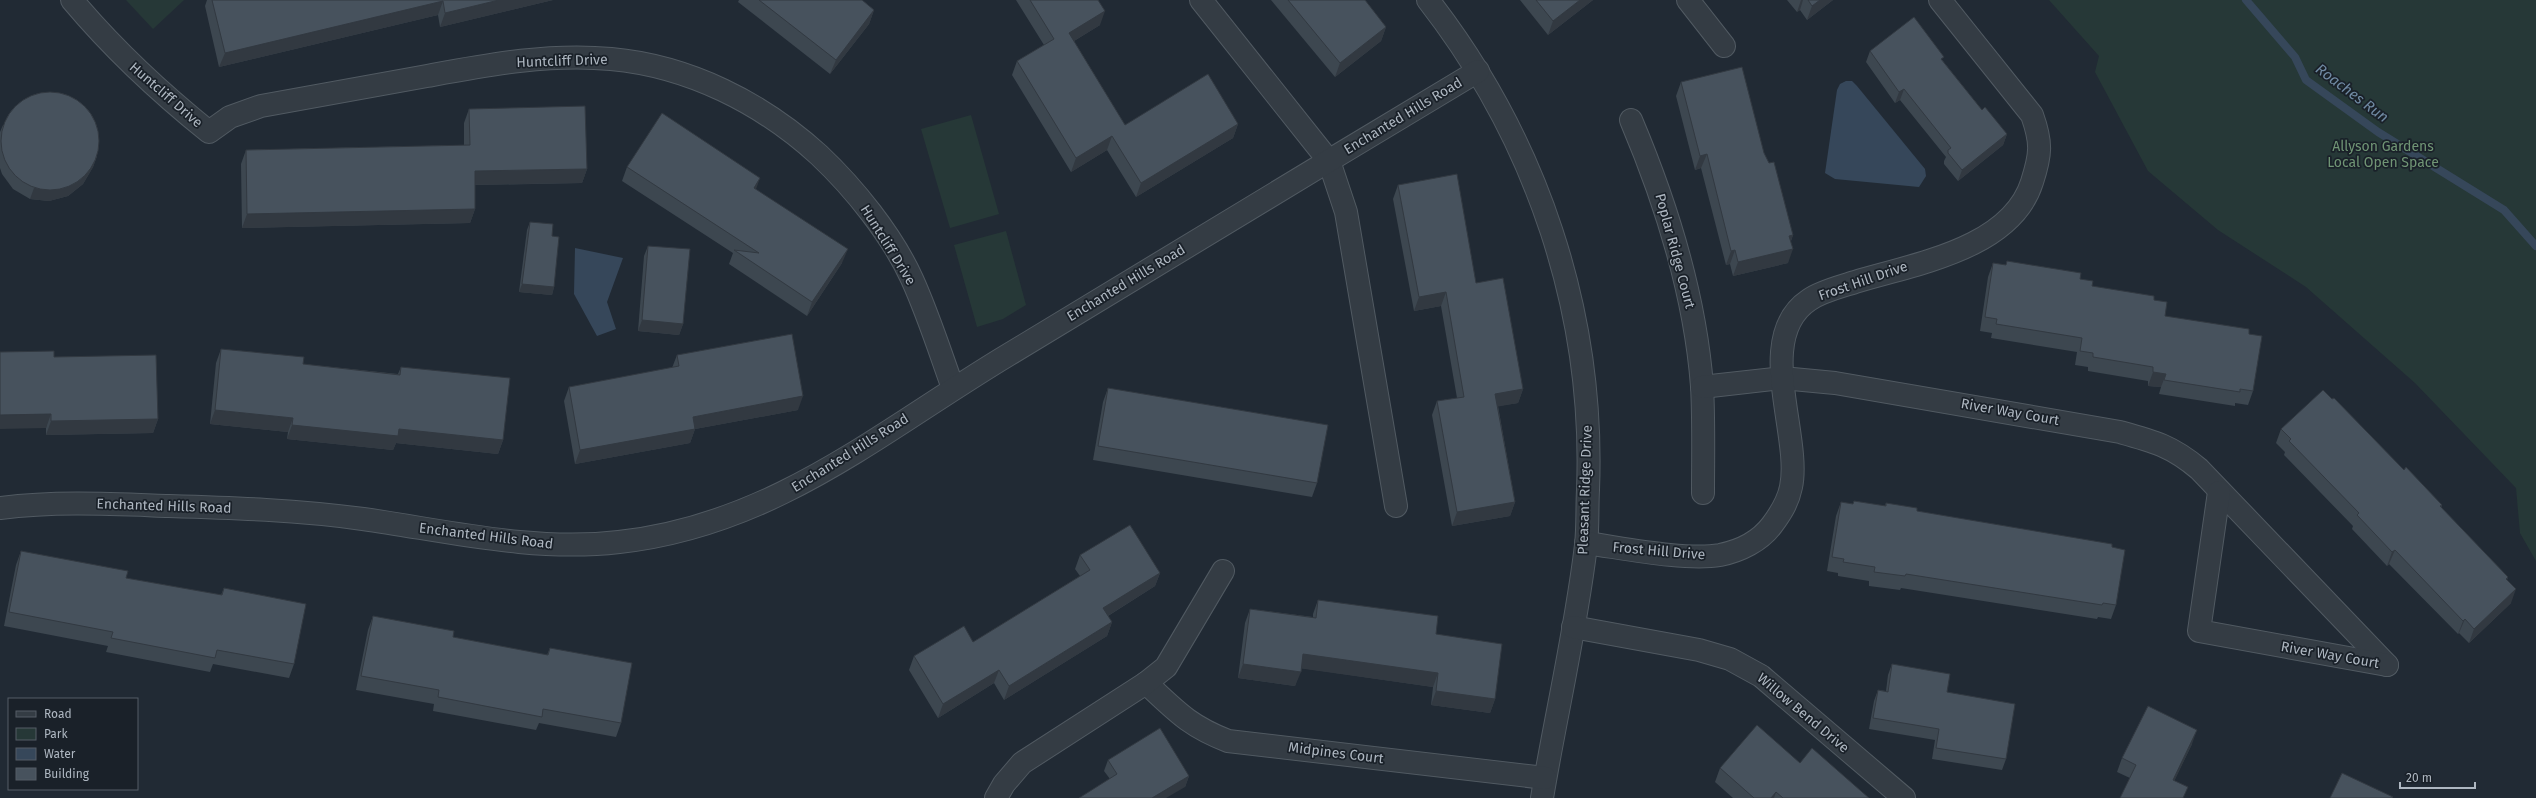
<svg xmlns="http://www.w3.org/2000/svg" width="2536" height="798" viewBox="0 0 2536 798" font-family="'Fira Sans',sans-serif">
	<style>
		.green { fill: #263837 }
		.water { fill: #36475a }
		.lines { fill: none; stroke-linecap: round; stroke-linejoin: round }
		.stream { stroke: #36475a; stroke-width: 8 }
		.minor-casing { stroke: #515a62; stroke-width: 24 }
		.minor { stroke: #343c44; stroke-width: 22 }
		.wall { fill: #3d4750 }
		.shaded-wall { fill: #323941 }
		.building { fill: #47525d; stroke: #323941 }
		.labels { text-anchor: middle; dominant-baseline: central; stroke-width: 3.5; stroke-linejoin: round; paint-order: stroke }
		.street-label { font-size: 14px; fill: #aeb7c1; stroke: #1a2129 }
		.park-label { font-size: 14px; fill: #709575; stroke: #1a2129 }
		.water-label { font-size: 15px; font-style: italic; fill: #708aa3; stroke: #1a2129 }
	</style>
	<rect width="100%" height="100%" fill="#212a34"/>
	<!-- green -->
	<g class="green">
		<polygon points="126,0 184,0 153,29"/>
		<polygon points="2049,0 2536,0 2536,561 2520,533 2516,488 2415,383 2306,287 2218,230 2148,171 2095,72 2099,56"/>
		<polygon points="971,115 999,214 950,228 921,129"/>
		<polygon points="1006,231 1026,305 1003,319 977,327 954,245"/>
	</g>
	<!-- water -->
	<g class="water">
		<polygon points="1846,81 1852,81 1857,86 1925,169 1926,176 1919,187 1835,179 1825,173 1837,90 1840,84"/>
		<polygon points="575,248 623,258 607,302 616,329 597,336 574,294"/>
	</g>
	<g class="lines">
		<!-- stream -->
		<polyline class="stream" points="2246,0 2295,57 2306,80 2378,132 2504,210 2536,246"/>
		<!-- minor casing -->
		<g class="minor-casing">
			<g id="minor">
				<path d="M 72,0 C 114,50 158,91 209,132 L 230,117 L 261,106 C 316,96 371,86 427,76 C 487,65 549,53 611,59 C 689,66 762,103 819,155 C 854,188 892,235 912,279 C 928,314 940,352 953,388"/>
				<polyline points="1201,0 1329,161 1346,212 1396,506"/>
				<path d="M 1428,0 C 1537,140 1595,313 1588,490 C 1587,508 1588,527 1586,545 C 1576,630 1556,714 1542,798"/>
				<polyline points="1688,0 1724,46"/>
				<path d="M 1631,120 C 1667,205 1695,294 1702,386 C 1704,421 1703,457 1703,493"/>
				<path d="M 1702,387 L 1782,378 L 1835,383 L 2120,432 C 2153,441 2172,446 2199,469 L 2387,665"/>
				<polyline points="2219,492 2199,631 2387,665"/>
				<path d="M 0,508 C 57,501 112,504 169,506 C 234,508 298,510 363,519 C 448,531 533,552 619,542 C 774,525 880,432 1008,355 C 1165,260 1321,165 1478,71"/>
				<path d="M 1586,543 C 1623,548 1686,561 1720,555 C 1740,551 1760,541 1772,525 C 1781,513 1788,502 1791,487 C 1802,436 1753,337 1809,300 C 1822,291 1840,287 1855,282 C 1914,264 2011,249 2032,182 C 2041,154 2042,143 2032,115 L 1940,0"/>
				<polyline points="1573,627 1699,650 1730,659 1761,676 1904,798"/>
				<path d="M 1146,683 C 1176,711 1189,726 1228,741 L 1545,778"/>
				<polyline points="996,798 1004,784 1022,763 1146,683 1166,667 1223,571"/>
			</g>
		</g>
		<!-- minor -->
		<use href="#minor" class="minor"/>
	</g>
	<!-- wall -->
	<g class="wall">
		<polygon points="207,0 553,0 440,27 438,15 219,67 205,6"/>
		<polygon points="739,0 862,0 874,10 869,24 830,74 738,2"/>
		<polygon points="1016,0 1098,0 1100,25 1074,41 1125,125 1238,124 1233,138 1136,197 1107,150 1071,172 1012,75 1017,61 1044,45"/>
		<polygon points="1271,0 1365,0 1386,27 1381,41 1335,77"/>
		<polygon points="1520,0 1593,0 1548,35"/>
		<polygon points="1787,0 1833,0 1807,20 1800,10 1797,12"/>
		<polygon points="1870,51 1942,60 1982,110 2007,134 2003,145 1958,181 1944,164 1944,161 1946,157 1900,100 1895,103 1866,62"/>
		<polygon points="1681,82 1764,153 1793,235 1791,241 1788,263 1733,276 1730,264 1726,265 1701,168 1695,170 1676,96"/>
		<polygon points="469,109 587,169 582,183 475,185 475,209 470,223 242,228 241,164 246,150 464,145 464,123"/>
		<polygon points="3,125 97,156 93,167 83,184 68,196 49,201 30,199 13,189 2,174 0,168 0,132"/>
		<polygon points="627,167 756,189 842,263 807,316 729,264 733,253 622,181"/>
		<polygon points="1398,185 1476,283 1523,389 1518,403 1498,406 1515,502 1510,516 1452,526 1432,415 1437,401 1457,398 1441,306 1414,311 1393,199"/>
		<polygon points="530,222 552,236 554,287 552,295 519,292 527,230"/>
		<polygon points="648,246 683,324 679,335 638,331 644,256"/>
		<polygon points="2007,261 2080,279 2092,286 2154,300 2165,316 2249,334 2253,391 2248,405 2235,403 2235,406 2159,394 2161,387 2148,386 2148,381 2088,371 2088,367 2075,365 2077,352 1991,338 1992,333 1980,331 1988,277 1993,263 2006,265"/>
		<polygon points="221,349 303,364 398,374 401,367 503,440 498,454 396,443 393,450 287,439 288,432 210,424 216,363"/>
		<polygon points="677,355 798,410 695,429 690,443 575,464 564,401 569,387 672,368"/>
		<polygon points="54,357 158,419 153,433 46,435 46,428"/>
		<polygon points="1108,388 1317,483 1312,497 1093,460 1103,402"/>
		<polygon points="2332,399 2404,470 2442,505 2441,508 2508,577 2507,580 2511,603 2469,643 2459,633 2458,634 2389,564 2387,566 2352,529 2353,526 2284,455 2285,452 2276,443 2281,429"/>
		<polygon points="1854,501 1885,506 1886,503 1917,511 2112,547 2116,605 2111,619 2098,617 2097,619 1901,588 1900,590 1869,586 1869,581 1838,576 1838,573 1827,571 1836,516 1841,502 1853,504"/>
		<polygon points="21,551 126,578 221,595 224,588 294,664 289,678 213,664 210,672 106,652 108,646 4,626 16,565"/>
		<polygon points="1080,555 1160,573 1155,586 1108,616 1112,622 1107,636 1004,700 994,683 938,718 909,670 914,656 973,642 1080,576 1075,569"/>
		<polygon points="1318,600 1436,634 1495,699 1490,713 1431,705 1433,687 1301,668 1295,686 1238,678 1245,623 1250,609 1313,617 1313,614"/>
		<polygon points="373,616 453,637 547,655 550,648 621,723 616,737 539,723 536,730 433,711 434,704 356,690 368,630"/>
		<polygon points="1892,664 1947,692 2006,759 2002,770 1932,759 1935,740 1869,729 1874,701 1878,690 1886,691 1888,675"/>
		<polygon points="2192,744 2174,781 2130,778 2117,772 2122,758"/>
		<polygon points="1108,760 1189,776 1185,787 1110,779 1104,771"/>
		<polygon points="1800,763 1869,798 1733,798 1715,782 1720,768"/>
	</g>
	<!-- shaded-wall -->
	<g class="shaded-wall">
		<polygon points="499,0 553,0 440,27 445,13"/>
		<polygon points="1580,0 1593,0 1548,35 1553,21"/>
		<polygon points="1801,0 1803,0 1800,10 1797,12"/>
		<polygon points="1820,0 1833,0 1807,20 1812,6"/>
		<polygon points="443,1 438,15 219,67 225,53"/>
		<polygon points="874,10 869,24 830,74 836,60"/>
		<polygon points="1105,11 1100,25 1064,47 1069,33"/>
		<polygon points="1386,27 1381,41 1335,77 1340,63"/>
		<polygon points="1904,89 1900,100 1895,103 1899,92"/>
		<polygon points="1238,124 1233,138 1136,197 1141,183"/>
		<polygon points="2007,134 2003,145 1958,181 1962,170"/>
		<polygon points="1112,136 1107,150 1071,172 1076,158"/>
		<polygon points="1707,154 1701,168 1695,170 1700,156"/>
		<polygon points="97,156 93,167 83,184 68,196 49,201 30,199 34,188"/>
		<polygon points="587,169 582,183 469,185 475,171"/>
		<polygon points="760,178 755,192 754,188"/>
		<polygon points="475,209 470,223 242,228 247,214"/>
		<polygon points="1793,235 1788,249 1789,236"/>
		<polygon points="848,249 842,263 807,316 812,302"/>
		<polygon points="1793,249 1788,263 1733,276 1738,262"/>
		<polygon points="1735,250 1730,264 1726,265 1731,251"/>
		<polygon points="522,284 554,287 552,295 519,292"/>
		<polygon points="1446,292 1441,306 1414,311 1419,297"/>
		<polygon points="642,320 683,324 679,335 638,331"/>
		<polygon points="2153,372 2166,374 2161,387 2148,386"/>
		<polygon points="1523,389 1518,403 1490,408 1495,394"/>
		<polygon points="803,396 798,410 695,429 690,443 575,464 580,450 693,417"/>
		<polygon points="215,410 293,418 288,432 210,424"/>
		<polygon points="51,414 46,428 0,429 0,415"/>
		<polygon points="158,419 153,433 46,435 51,421"/>
		<polygon points="292,425 399,429 503,440 498,454 396,443 393,450 287,439"/>
		<polygon points="1515,502 1510,516 1452,526 1457,512"/>
		<polygon points="2395,550 2389,564 2387,566 2392,552"/>
		<polygon points="1160,573 1155,586 1098,622 1103,608"/>
		<polygon points="2516,589 2511,603 2469,643 2474,629"/>
		<polygon points="2465,619 2459,633 2458,634 2463,621"/>
		<polygon points="1112,622 1107,636 1004,700 1009,686"/>
		<polygon points="1303,654 1438,673 1433,687 1298,668"/>
		<polygon points="1243,664 1301,672 1295,686 1238,678"/>
		<polygon points="999,670 994,683 938,718 943,704"/>
		<polygon points="1436,691 1495,699 1490,713 1431,705"/>
		<polygon points="2197,730 2192,744 2168,794 2173,780"/>
		<polygon points="1189,776 1185,787 1166,798 1152,798"/>
		<polygon points="1776,792 1774,798 1771,798"/>
	</g>
	<!-- building -->
	<g class="building">
		<polygon points="212,0 499,0 445,13 443,1 225,53"/>
		<polygon points="759,0 862,0 874,10 836,60"/>
		<polygon points="1030,0 1098,0 1105,11 1069,33 1125,125 1208,74 1238,124 1141,183 1112,136 1076,158 1017,61 1054,39"/>
		<polygon points="1288,0 1365,0 1386,27 1340,63"/>
		<polygon points="1536,0 1580,0 1553,21"/>
		<polygon points="1808,0 1820,0 1812,6"/>
		<polygon points="1914,17 1944,57 1941,59 1982,110 1985,107 2007,134 1962,170 1948,153 1948,150 1951,148 1904,89 1899,92 1870,51"/>
		<polygon points="1742,67 1764,153 1769,163 1774,162 1793,235 1789,236 1793,249 1738,262 1735,250 1731,251 1707,154 1700,156 1681,82"/>
		<circle cx="50" cy="141" r="49"/>
		<polygon points="585,106 587,169 475,171 475,209 247,214 246,150 470,145 469,109"/>
		<polygon points="662,113 760,178 754,188 848,249 812,302 734,250 759,253 627,167"/>
		<polygon points="1457,174 1476,283 1503,278 1523,389 1495,394 1515,502 1457,512 1437,401 1464,397 1446,292 1419,297 1398,185"/>
		<polygon points="530,222 553,224 552,236 559,237 554,287 522,284"/>
		<polygon points="648,246 690,249 683,324 642,320"/>
		<polygon points="2007,261 2081,273 2080,279 2093,281 2092,286 2154,296 2154,300 2167,302 2165,316 2249,329 2249,334 2262,336 2253,391 2240,389 2240,392 2164,380 2166,374 2153,372 2153,367 2093,357 2093,353 2080,351 2082,338 1996,324 1997,319 1985,317 1993,263 2006,265"/>
		<polygon points="792,334 803,396 693,417 695,429 580,450 569,387 679,366 677,355"/>
		<polygon points="221,349 304,357 303,364 400,375 401,367 510,378 503,440 399,429 398,436 292,425 293,418 215,410"/>
		<polygon points="54,351 54,357 156,355 158,419 51,421 51,414 0,415 0,352"/>
		<polygon points="1108,388 1328,425 1317,483 1098,446"/>
		<polygon points="2323,390 2332,399 2334,398 2404,470 2406,467 2442,505 2440,506 2508,577 2506,579 2516,589 2474,629 2465,619 2463,621 2395,550 2392,552 2357,515 2359,513 2289,441 2291,439 2281,429"/>
		<polygon points="1854,501 1886,506 1886,503 1917,508 1917,511 2112,544 2112,547 2125,550 2116,605 2103,603 2102,605 1906,574 1905,576 1874,572 1875,567 1843,562 1844,559 1832,557 1841,502 1853,504"/>
		<polygon points="1130,525 1160,573 1103,608 1112,622 1009,686 999,670 943,704 914,656 964,626 973,642 1090,570 1080,555"/>
		<polygon points="21,551 128,571 126,578 222,595 224,588 306,604 294,664 217,650 215,658 111,638 113,632 9,612"/>
		<polygon points="1318,600 1438,616 1436,634 1502,644 1495,699 1436,691 1438,673 1303,654 1301,672 1243,664 1250,609 1316,618"/>
		<polygon points="373,616 454,631 453,637 548,655 550,648 632,663 621,723 543,709 542,717 438,697 439,690 361,676"/>
		<polygon points="1892,664 1950,674 1947,692 2015,704 2006,759 1936,748 1939,729 1873,718 1878,690 1888,692"/>
		<polygon points="2148,706 2197,730 2173,780 2188,787 2183,798 2120,798 2136,765 2122,758"/>
		<polygon points="1757,725 1800,763 1812,748 1869,798 1783,798 1776,792 1771,798 1754,798 1720,768"/>
		<polygon points="1160,728 1189,776 1152,798 1079,798 1117,774 1108,760"/>
		<polygon points="2342,773 2393,797 2392,798 2330,798"/>
	</g>
	<g class="labels">
		<!-- street labels -->
		<g class="street-label">
			<text transform="translate(562 61) rotate(-2)">Huntcliff Drive</text>
			<text transform="translate(166 95) rotate(41)">Huntcliff Drive</text>
			<text transform="translate(1403 116) rotate(-31)">Enchanted Hills Road</text>
			<text transform="translate(888 245) rotate(58)">Huntcliff Drive</text>
			<text transform="translate(1675 251) rotate(75)">Poplar Ridge Court</text>
			<text transform="translate(1863 281) rotate(-19)">Frost Hill Drive</text>
			<text transform="translate(1126 283) rotate(-31)">Enchanted Hills Road</text>
			<text transform="translate(2010 412) rotate(10)">River Way Court</text>
			<text transform="translate(850 453) rotate(-32)">Enchanted Hills Road</text>
			<text transform="translate(1585 490) rotate(-88)">Pleasant Ridge Drive</text>
			<text transform="translate(164 506) rotate(2)">Enchanted Hills Road</text>
			<text transform="translate(486 536) rotate(7)">Enchanted Hills Road</text>
			<text transform="translate(1659 551) rotate(5)">Frost Hill Drive</text>
			<text transform="translate(2330 655) rotate(10)">River Way Court</text>
			<text transform="translate(1803 713) rotate(40)">Willow Bend Drive</text>
			<text transform="translate(1336 753) rotate(7)">Midpines Court</text>
		</g>
		<!-- park labels -->
		<g class="park-label">
			<text x="2383" y="146">Allyson Gardens<tspan x="2383" dy="16">Local Open Space</tspan></text>
		</g>
		<!-- water labels -->
		<g class="water-label">
			<text transform="translate(2352 93) rotate(37)">Roaches Run</text>
		</g>
	</g>
	<!-- legend -->
	<rect x="8" y="698" width="130" height="92" fill="#1a2129" stroke="#555d66"/>
	<rect x="16" y="711" width="20" height="6" fill="#343c44" stroke="#555d66"/>
	<text x="44" y="718" font-size="12" fill="#aeb7c1">Road</text>
	<rect x="16" y="728" width="20" height="12" fill="#263837" stroke="#555d66"/>
	<text x="44" y="738" font-size="12" fill="#aeb7c1">Park</text>
	<rect x="16" y="748" width="20" height="12" fill="#36475a" stroke="#555d66"/>
	<text x="44" y="758" font-size="12" fill="#aeb7c1">Water</text>
	<rect x="16" y="768" width="20" height="12" fill="#47525d" stroke="#555d66"/>
	<text x="44" y="778" font-size="12" fill="#aeb7c1">Building</text>
	<!-- scale -->
	<path d="M2400 782v6h75v-6" fill="none" stroke="#aeb7c1" stroke-width="2"/>
	<text x="2406" y="782" font-size="12" fill="#aeb7c1" stroke="#1a2129" stroke-width="3" paint-order="stroke">20 m</text>
</svg>
